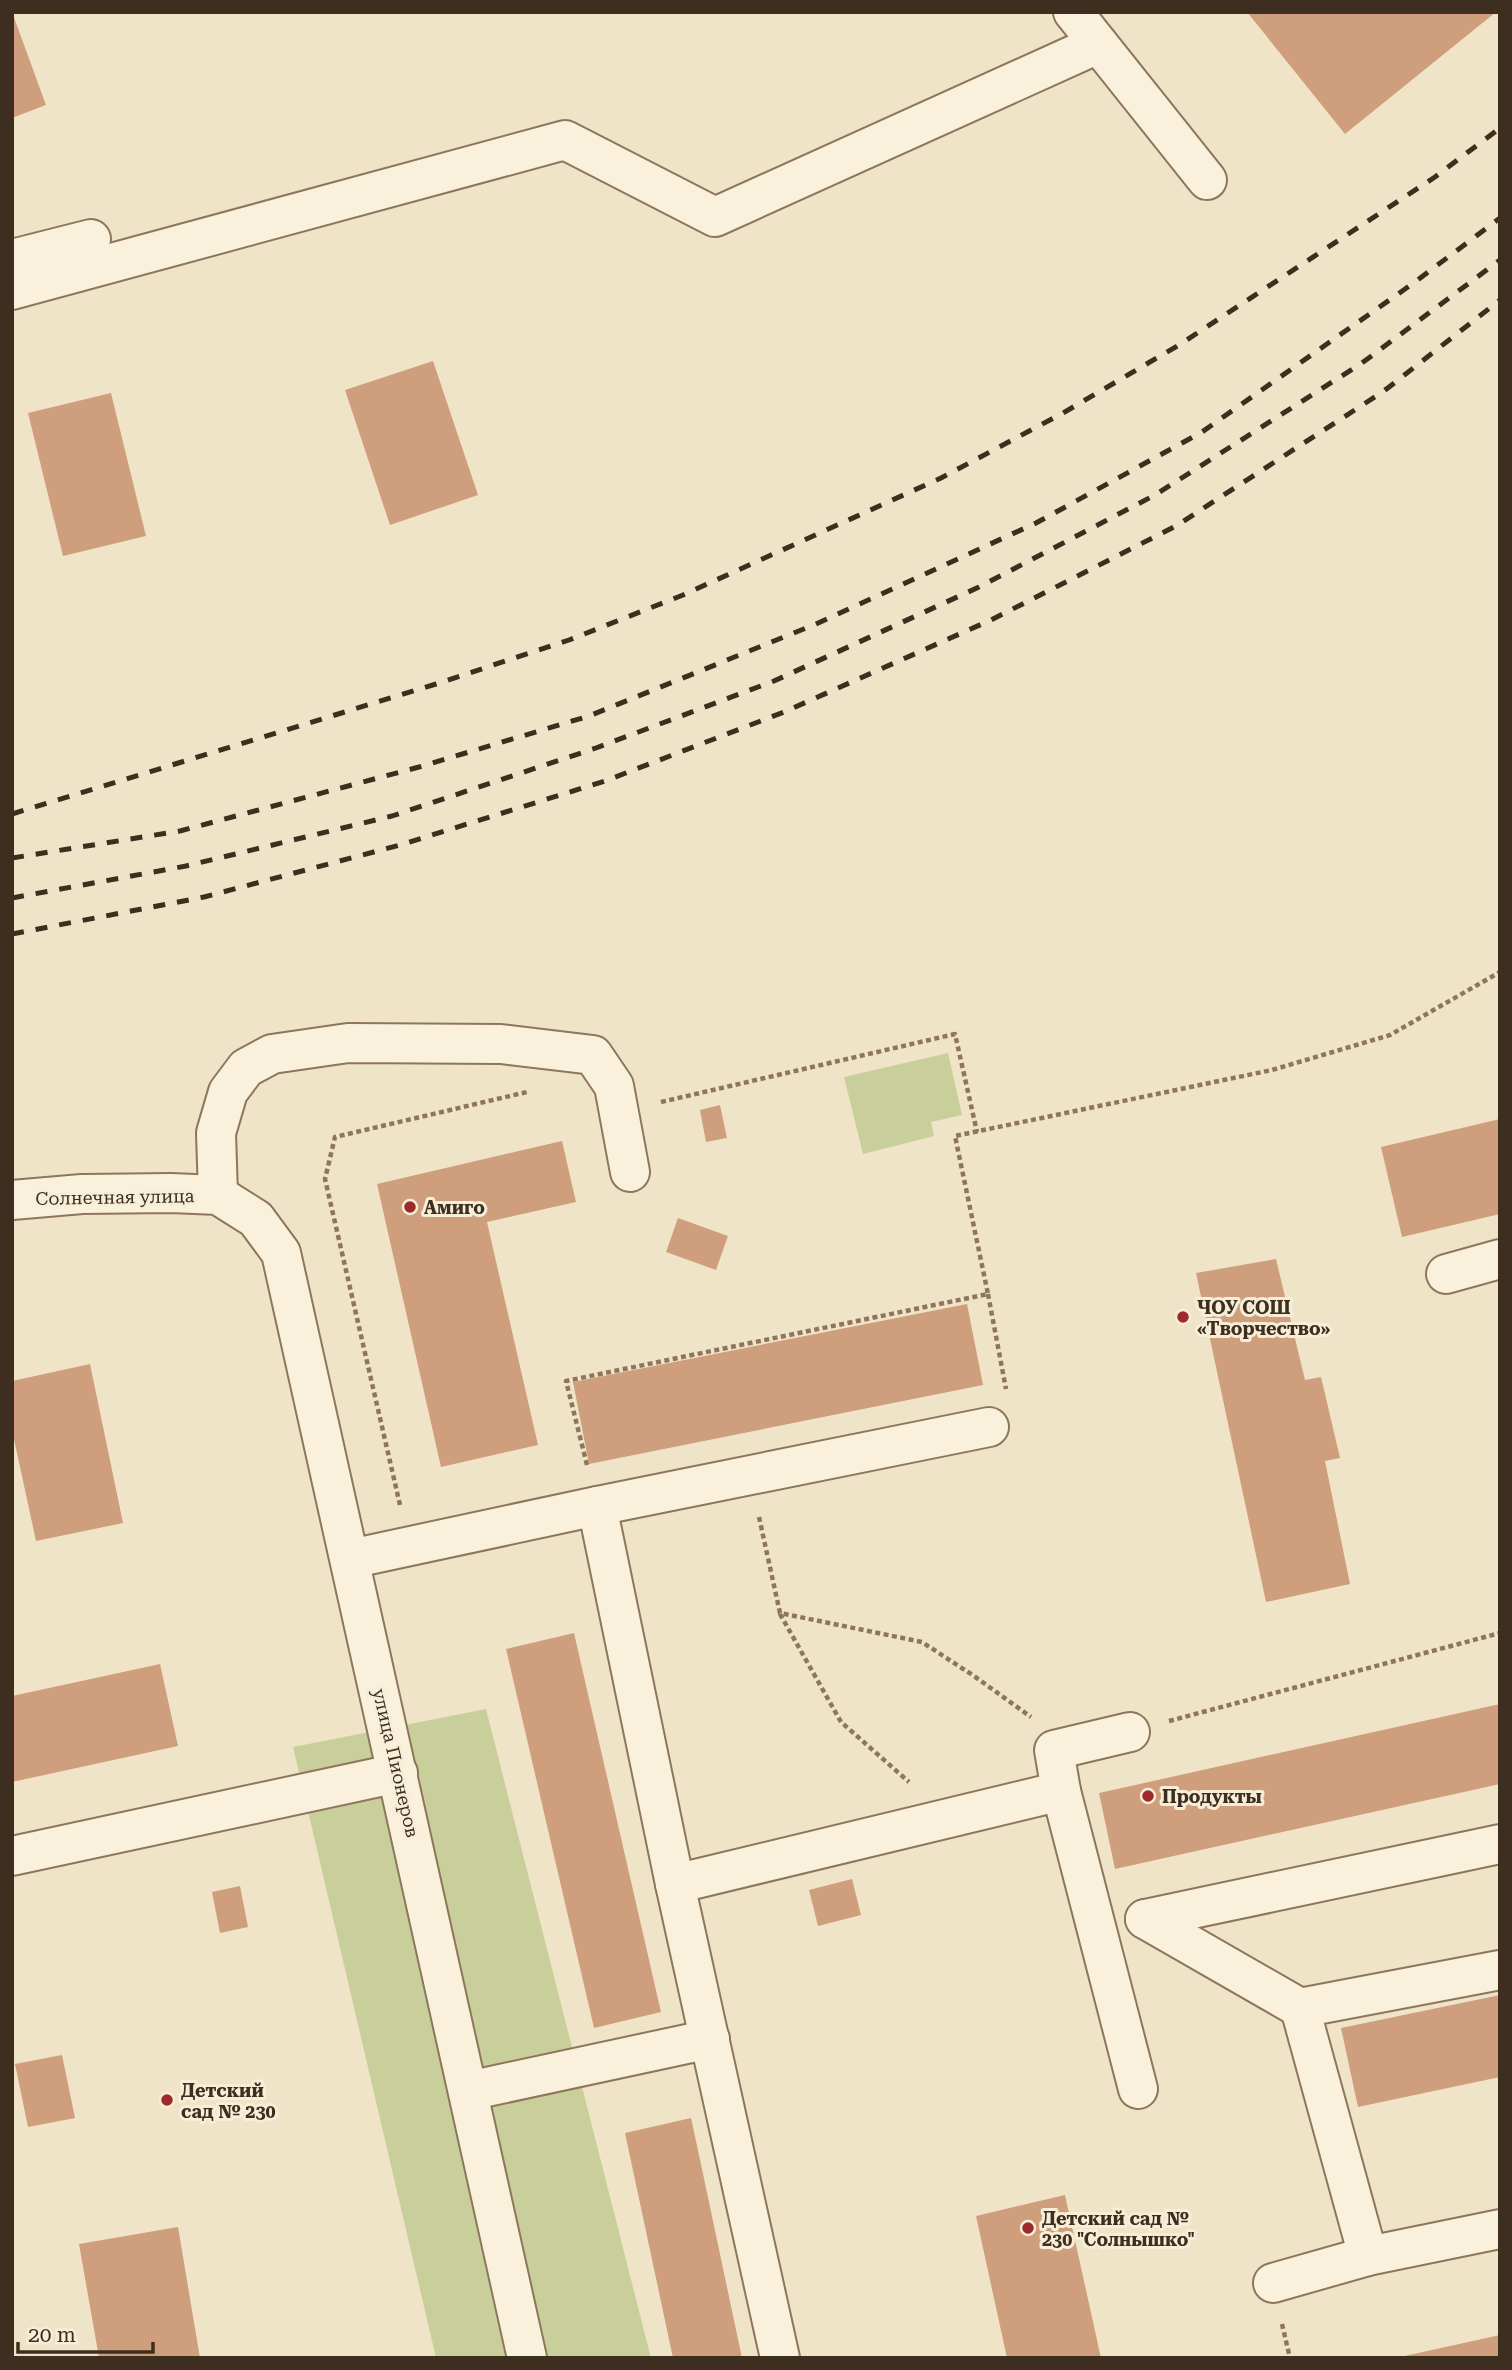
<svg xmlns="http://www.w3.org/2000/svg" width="1512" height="2370" viewBox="0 0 1512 2370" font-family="'Roboto Serif',serif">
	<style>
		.green { fill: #c9cf9b }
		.building { fill: #cf9f7d }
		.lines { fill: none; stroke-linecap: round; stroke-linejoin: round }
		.minor-casing { stroke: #8d765c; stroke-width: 42 }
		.path { stroke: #8d765c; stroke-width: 4.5; stroke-dasharray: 5 3.5; stroke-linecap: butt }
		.minor { stroke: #faf1dc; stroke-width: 38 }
		.rail { stroke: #3d2e20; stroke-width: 5; stroke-dasharray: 12 12; stroke-linecap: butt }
		.poi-dot { fill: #9e2a2b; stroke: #f7eed8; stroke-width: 2.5 }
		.labels { text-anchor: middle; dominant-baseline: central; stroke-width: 6; stroke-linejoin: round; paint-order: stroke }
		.street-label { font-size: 18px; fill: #3d2e20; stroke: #f7eed8 }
		.poi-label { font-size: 18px; font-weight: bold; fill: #3d2e20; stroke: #f7eed8; text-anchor: start }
	</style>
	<rect width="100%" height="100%" fill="#f0e4c8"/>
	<!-- green -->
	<g class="green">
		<polygon points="948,1053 962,1115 931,1122 934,1136 863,1154 844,1077"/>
		<polygon points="486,1709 651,2358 436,2358 293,1747"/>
	</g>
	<!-- building -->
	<g class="building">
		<polygon points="12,12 46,105 12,118"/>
		<polygon points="1247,12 1496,12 1345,134"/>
		<polygon points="433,361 478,495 390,525 345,390"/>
		<polygon points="111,393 146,536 63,556 28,413"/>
		<polygon points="720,1105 727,1138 706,1142 700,1110"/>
		<polygon points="1500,1119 1500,1214 1402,1237 1381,1147"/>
		<polygon points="562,1141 576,1202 487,1222 538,1445 441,1467 377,1184"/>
		<polygon points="678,1218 728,1236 716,1270 666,1252"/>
		<polygon points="1276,1259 1305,1380 1321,1377 1340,1458 1325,1461 1350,1584 1266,1602 1196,1273"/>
		<polygon points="967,1304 983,1385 589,1464 573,1382"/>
		<polygon points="90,1364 123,1523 36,1541 12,1430 12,1381"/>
		<polygon points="574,1633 661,2012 594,2028 506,1649"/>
		<polygon points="160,1664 178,1746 12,1782 12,1696"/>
		<polygon points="1500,1704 1500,1784 1115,1869 1099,1793"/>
		<polygon points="852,1879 861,1915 818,1926 809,1890"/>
		<polygon points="240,1886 248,1927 220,1933 212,1892"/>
		<polygon points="1500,1995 1500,2077 1358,2107 1341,2028"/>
		<polygon points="62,2055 75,2118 28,2127 15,2064"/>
		<polygon points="691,2118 702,2169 742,2358 673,2358 625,2133"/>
		<polygon points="1065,2195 1101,2358 1007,2358 976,2216"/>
		<polygon points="178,2227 200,2358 99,2358 79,2244"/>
		<polygon points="1500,2335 1500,2358 1400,2358 1400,2357"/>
	</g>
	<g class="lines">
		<!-- minor casing -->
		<g class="minor-casing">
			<g id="minor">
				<polyline points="1073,12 1207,180"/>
				<polyline points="12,259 91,239"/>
				<polyline points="12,290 565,140 715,217 1098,44"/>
				<polyline points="218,1195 216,1133 228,1092 246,1068 272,1054 348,1043 501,1044 593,1055 614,1086 630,1172"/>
				<polyline points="12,1200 82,1194 171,1193 218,1195 256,1219 281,1253 527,2358"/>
				<polyline points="1446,1274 1500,1259"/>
				<polyline points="597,1506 675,1884 780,2358"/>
				<polyline points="350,1559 597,1506 989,1427"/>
				<polyline points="1130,1732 1054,1750 1061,1791 1138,2089"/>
				<polyline points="12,1856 398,1773"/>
				<polyline points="675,1884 1061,1791"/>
				<polyline points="1145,1919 1500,1844"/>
				<polyline points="1145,1919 1300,2008"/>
				<polyline points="468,2091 710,2039"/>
				<polyline points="1368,2256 1300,2008 1500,1970"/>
				<polyline points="1273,2283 1368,2256 1500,2229"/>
			</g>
		</g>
		<!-- path -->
		<g class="path">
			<polyline points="661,1102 955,1034 977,1132"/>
			<polyline points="988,1294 1006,1389"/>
			<polyline points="587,1465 566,1381 988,1294 955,1136 1272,1070 1390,1035 1500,972"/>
			<polyline points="400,1505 325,1179 335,1137 527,1092"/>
			<polyline points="759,1517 780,1613 922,1642 974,1676 1031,1717"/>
			<polyline points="780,1614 841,1722 909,1782"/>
			<polyline points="1169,1721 1500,1633"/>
			<polyline points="1282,2324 1290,2358"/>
		</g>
		<!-- minor -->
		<use href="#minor" class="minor"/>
		<!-- rail -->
		<g class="rail">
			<polyline points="12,814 436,684 569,640 683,595 941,478 1063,413 1179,345 1435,177 1500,128"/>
			<polyline points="12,858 180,831 419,767 589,716 816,624 1036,523 1202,432 1415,282 1500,218"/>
			<polyline points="12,898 186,866 392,816 596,748 774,681 979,587 1155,495 1362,363 1500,260"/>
			<polyline points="12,934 204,897 400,845 605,781 784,712 991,620 1176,526 1384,391 1500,300"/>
		</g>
	</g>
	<!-- markers -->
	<g class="poi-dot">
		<circle cx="410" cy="1207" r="7"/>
		<circle cx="1183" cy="1317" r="7"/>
		<circle cx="1148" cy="1796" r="7"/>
		<circle cx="167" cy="2100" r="7"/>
		<circle cx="1028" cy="2228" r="7"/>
	</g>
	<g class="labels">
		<!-- street labels -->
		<g class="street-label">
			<text transform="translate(115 1197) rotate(-1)">Солнечная улица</text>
			<text transform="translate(396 1763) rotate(77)">улица Пионеров</text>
		</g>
		<!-- poi labels -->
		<g class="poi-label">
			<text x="424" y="1207">Амиго</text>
			<text x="1197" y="1307">ЧОУ СОШ<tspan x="1197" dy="21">«Творчество»</tspan></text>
			<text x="1162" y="1796">Продукты</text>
			<text x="181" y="2090">Детский<tspan x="181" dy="21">сад № 230</tspan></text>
			<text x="1042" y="2218">Детский сад №<tspan x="1042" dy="21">230 "Солнышко"</tspan></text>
		</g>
	</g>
	<!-- border -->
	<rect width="1512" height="2370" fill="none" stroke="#3d2e20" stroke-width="28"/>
	<!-- scale -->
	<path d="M18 2342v10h135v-10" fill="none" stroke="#3d2e20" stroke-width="3.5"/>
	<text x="28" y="2342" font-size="21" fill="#3d2e20" stroke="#f7eed8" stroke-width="5" paint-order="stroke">20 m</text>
</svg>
